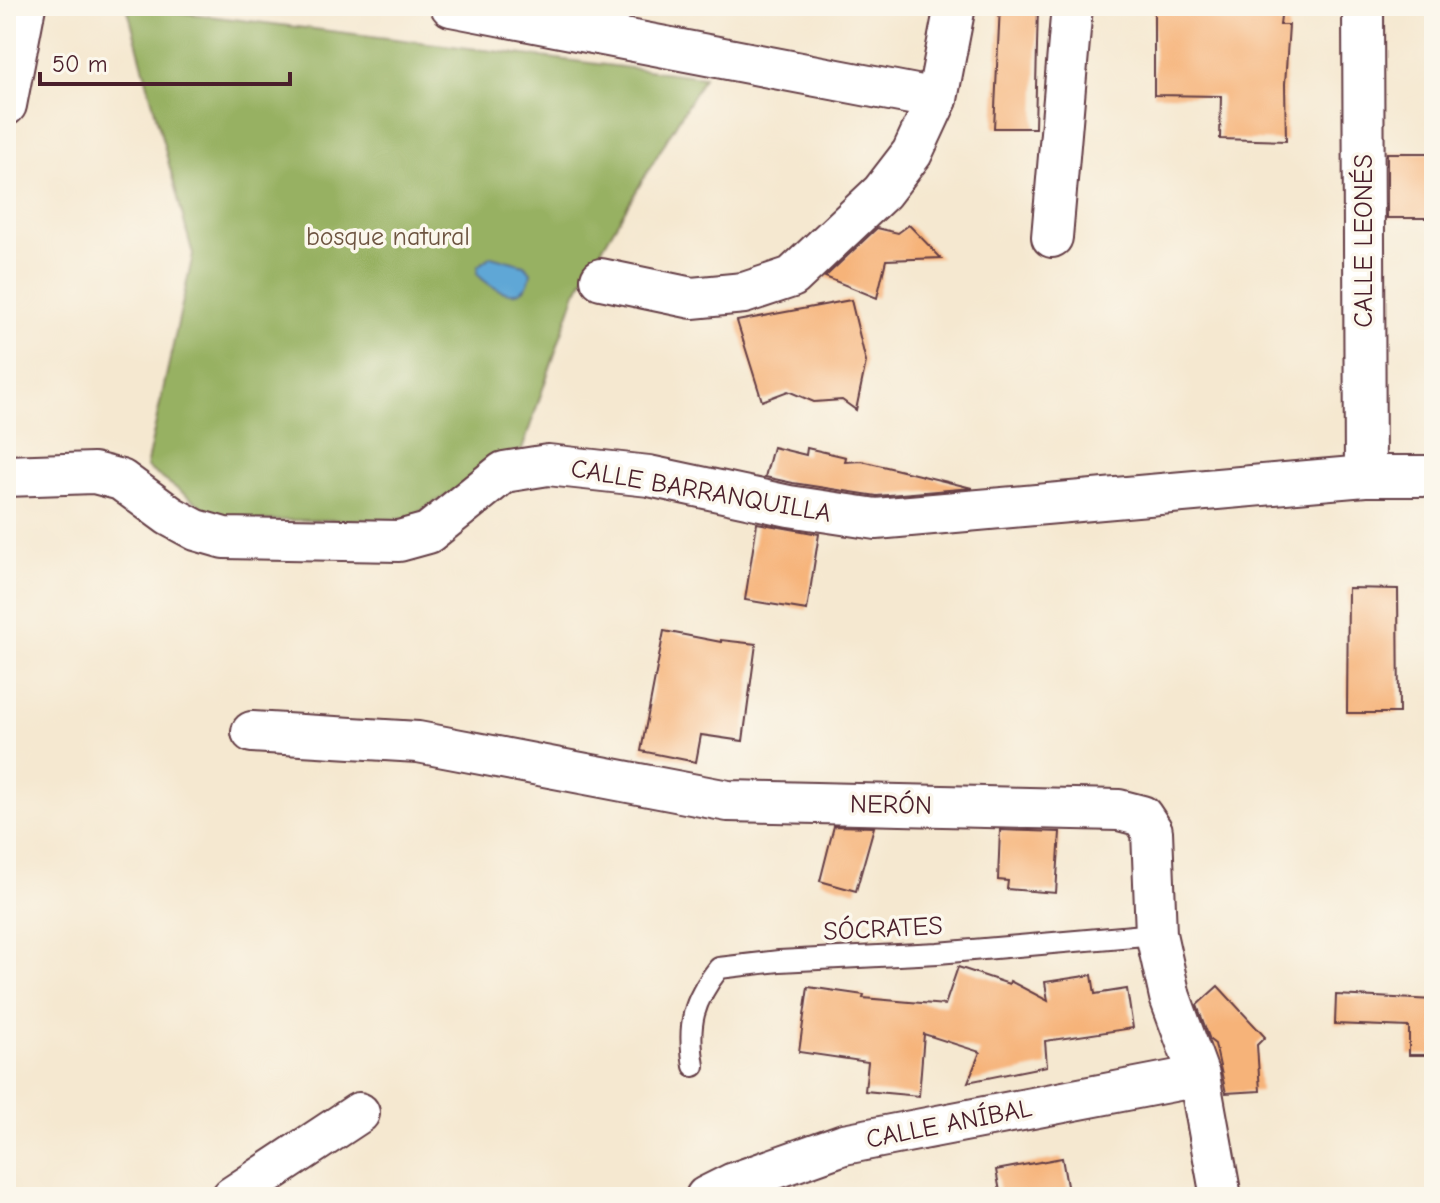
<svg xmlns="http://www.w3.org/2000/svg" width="1440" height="1203" viewBox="0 0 1440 1203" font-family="'Comic Neue',sans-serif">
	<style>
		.forest { fill: #97b162; stroke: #706846; stroke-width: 2 }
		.water { fill: #5ea7d6; stroke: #546380; stroke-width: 2 }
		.building { fill: #f6b379 }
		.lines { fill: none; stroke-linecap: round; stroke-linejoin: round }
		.service-casing { stroke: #643d44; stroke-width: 24 }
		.minor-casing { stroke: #643d44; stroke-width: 44 }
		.service { stroke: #fff; stroke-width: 20 }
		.minor { stroke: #fff; stroke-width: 40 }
		.labels { text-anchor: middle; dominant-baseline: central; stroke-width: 7; stroke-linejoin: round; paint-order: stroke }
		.park-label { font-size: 26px; fill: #6d5440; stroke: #fbf7ec }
		.street-label { font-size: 26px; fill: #4a1f2b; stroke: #fbf7ec }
	</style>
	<rect width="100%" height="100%" fill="#fbf7ec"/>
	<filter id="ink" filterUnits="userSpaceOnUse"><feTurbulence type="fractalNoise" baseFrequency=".0125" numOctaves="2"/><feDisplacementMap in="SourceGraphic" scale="16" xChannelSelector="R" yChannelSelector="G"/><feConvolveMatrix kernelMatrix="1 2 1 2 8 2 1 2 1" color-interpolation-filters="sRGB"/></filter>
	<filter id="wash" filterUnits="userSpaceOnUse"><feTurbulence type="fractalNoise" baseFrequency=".006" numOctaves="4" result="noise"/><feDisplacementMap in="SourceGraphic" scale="32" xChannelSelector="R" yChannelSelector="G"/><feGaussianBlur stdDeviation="1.8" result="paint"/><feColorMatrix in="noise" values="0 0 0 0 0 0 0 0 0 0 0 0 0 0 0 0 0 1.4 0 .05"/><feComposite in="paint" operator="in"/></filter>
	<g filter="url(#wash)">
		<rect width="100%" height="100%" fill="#f5e8d0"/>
		<!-- forest -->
		<polygon class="forest" points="127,6 704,77 576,292 522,450 407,519 223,521 146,467 193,255"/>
		<!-- water -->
		<path class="water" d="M 491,256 L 524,265 L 531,272 C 527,308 493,291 477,274 L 478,266 Z"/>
		<g id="blocks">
			<!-- building -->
			<g class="building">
				<polygon points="1000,6 1038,6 1035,128 994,128"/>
				<polygon points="1154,6 1282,6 1280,25 1289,25 1285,84 1286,141 1220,139 1221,96 1154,95"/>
				<rect x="1387" y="153" width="47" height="65"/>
				<polygon points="909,225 941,258 886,260 877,298 825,277 877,228 898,233"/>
				<polygon points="851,300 866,362 856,410 842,400 814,402 788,391 762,401 737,321"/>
				<polygon points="773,447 806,455 807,448 846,457 845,462 862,461 972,488 877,496 793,483 765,477"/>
				<polygon points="757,523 819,534 807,610 745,600"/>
				<polygon points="1348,588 1398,589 1399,713 1347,713"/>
				<polygon points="664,631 721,642 721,640 756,644 743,741 701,735 696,762 641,751"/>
				<polygon points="834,826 874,827 856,891 820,881"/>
				<polygon points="1000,830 1060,832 1056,893 1007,889 1008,881 998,880"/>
				<polygon points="958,967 1009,984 1010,981 1048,1001 1045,982 1092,975 1095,994 1127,989 1133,1028 1045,1041 1047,1066 968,1082 980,1052 924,1034 919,1096 865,1091 868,1062 799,1052 808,987 864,995 863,998 945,1005"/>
				<polygon points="1218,986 1265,1037 1257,1045 1260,1091 1226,1093 1215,1044 1210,1040 1197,1005"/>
				<polygon points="1336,995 1434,1000 1434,1055 1409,1055 1409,1027 1335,1024"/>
				<polygon points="1062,1158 1069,1197 1001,1197 996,1170"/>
			</g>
		</g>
	</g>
	<g filter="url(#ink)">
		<use href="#blocks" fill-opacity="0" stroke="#643d44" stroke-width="2"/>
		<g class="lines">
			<!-- service casing -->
			<g class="service-casing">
				<path id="service" d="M 694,1066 C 687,1024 693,1001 719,968 L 779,961 L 938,953 L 1156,934"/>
			</g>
			<!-- minor casing -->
			<g class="minor-casing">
				<g id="minor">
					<polyline points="451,6 937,99"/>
					<polyline points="1363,6 1365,476"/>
					<polyline points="6,105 25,6"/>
					<polyline points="1052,237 1072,6"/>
					<polyline points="601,279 692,298 744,293 792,277 882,192 912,153 937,99 955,6"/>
					<polyline points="6,476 94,473 121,480 170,516 196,530 224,538 399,541 428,533 504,472 548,465 649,476 789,506 876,519 1365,476 1434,476"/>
					<polyline points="252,732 418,742 728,801 1119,810 1142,816 1152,831 1156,934 1170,997 1199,1076 1221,1197"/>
					<polyline points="232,1197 359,1113"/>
					<polyline points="706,1197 734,1183 844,1144 1199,1076"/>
				</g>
			</g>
			<!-- service -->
			<use href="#service" class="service"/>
			<!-- minor -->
			<use href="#minor" class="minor"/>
		</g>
	</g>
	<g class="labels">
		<!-- park labels -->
		<g class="park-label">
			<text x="388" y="237">bosque natural</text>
		</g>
		<!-- street labels -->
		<g class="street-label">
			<text transform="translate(1364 241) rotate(-90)">CALLE LEONÉS</text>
			<text transform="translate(701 491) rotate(10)">CALLE BARRANQUILLA</text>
			<text transform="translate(891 805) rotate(1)">NERÓN</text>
			<text transform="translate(883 929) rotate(-3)">SÓCRATES</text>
			<text transform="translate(949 1124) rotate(-11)">CALLE ANÍBAL</text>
		</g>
	</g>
	<!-- margin -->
	<rect width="1440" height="1203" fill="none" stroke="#fbf7ec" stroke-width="32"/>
	<!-- scale -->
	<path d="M40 72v12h250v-12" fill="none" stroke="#4a1f2b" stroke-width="4"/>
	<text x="52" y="72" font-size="24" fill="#4a1f2b" stroke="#fbf7ec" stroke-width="6" paint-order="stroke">50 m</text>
</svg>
